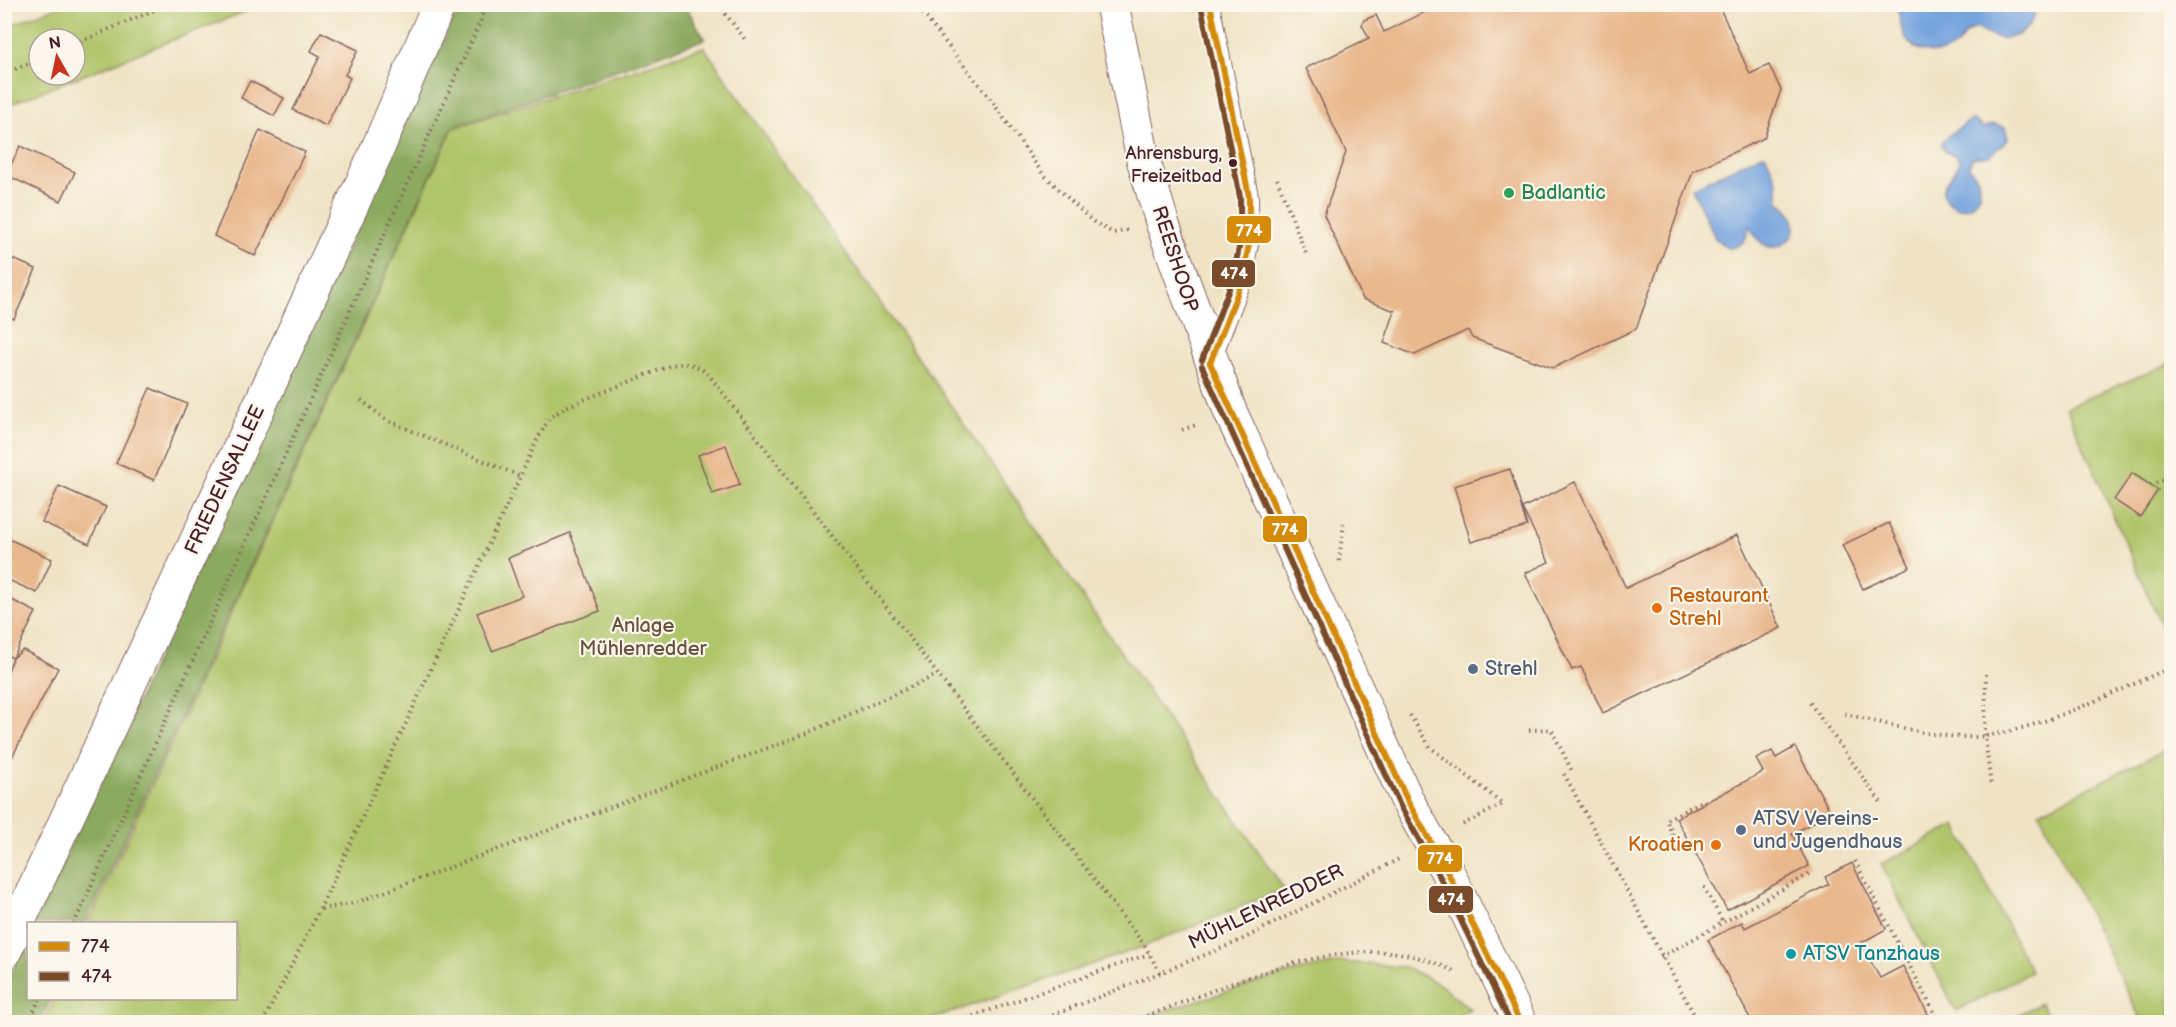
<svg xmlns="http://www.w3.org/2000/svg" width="2176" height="1027" viewBox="0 0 2176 1027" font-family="'Balsamiq Sans',sans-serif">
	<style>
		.green { fill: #b0c56a; stroke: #7d724a; stroke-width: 1.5; fill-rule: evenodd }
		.forest { fill: #8caa5e; stroke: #6b6444; stroke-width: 1.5 }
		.water { fill: #75a3de; stroke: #606184; stroke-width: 1.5 }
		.building { fill: #e9b88d }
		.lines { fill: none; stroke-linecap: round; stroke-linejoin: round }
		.service-casing { stroke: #846461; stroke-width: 20 }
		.minor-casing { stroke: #846461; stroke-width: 35 }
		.tertiary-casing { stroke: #846461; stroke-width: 35 }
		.path { stroke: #846461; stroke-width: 4; stroke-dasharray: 1.5 4.5; stroke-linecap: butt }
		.service { stroke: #fff; stroke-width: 18 }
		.minor { stroke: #fff; stroke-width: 33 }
		.tertiary { stroke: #fff; stroke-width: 33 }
		.bus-1-casing { stroke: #fbf7ec; stroke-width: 10 }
		.bus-2-casing { stroke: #fbf7ec; stroke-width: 10 }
		.bus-1 { stroke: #d48b09; stroke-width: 6 }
		.bus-2 { stroke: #7a4b2a; stroke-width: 6 }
		.bus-dot { fill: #4a1f2b; stroke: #fbf7ec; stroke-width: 2 }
		.leisure-dot { fill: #2e9e5b; stroke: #fbf7ec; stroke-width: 2 }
		.food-dot { fill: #e8710a; stroke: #fbf7ec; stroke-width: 2 }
		.service-dot { fill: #5c6f8a; stroke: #fbf7ec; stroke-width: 2 }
		.culture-dot { fill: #0f9aa8; stroke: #fbf7ec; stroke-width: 2 }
		.labels { text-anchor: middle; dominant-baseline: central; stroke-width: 4.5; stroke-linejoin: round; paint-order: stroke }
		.bus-label { font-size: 18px; fill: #4a1f2b; stroke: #fbf7ec; text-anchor: end }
		.leisure-label { font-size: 20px; fill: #27864d; stroke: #fbf7ec; text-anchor: start }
		.street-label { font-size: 20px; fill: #4a1f2b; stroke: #fbf7ec }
		.food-label { font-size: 20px; fill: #c56008; stroke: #fbf7ec; text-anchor: start }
		.park-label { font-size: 20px; fill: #69513e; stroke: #fbf7ec }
		.service-label { font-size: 20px; fill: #4e5e75; stroke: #fbf7ec; text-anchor: start }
		.culture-label { font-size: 20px; fill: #0d838f; stroke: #fbf7ec; text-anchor: start }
		.line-badge { stroke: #fbf7ec; stroke-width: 2 }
		.badge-label { font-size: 16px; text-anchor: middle; font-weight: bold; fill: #fff }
	</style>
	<rect width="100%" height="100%" fill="#fbf7ec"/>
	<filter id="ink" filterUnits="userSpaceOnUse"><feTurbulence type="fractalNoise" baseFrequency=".0167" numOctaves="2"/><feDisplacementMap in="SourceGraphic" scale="12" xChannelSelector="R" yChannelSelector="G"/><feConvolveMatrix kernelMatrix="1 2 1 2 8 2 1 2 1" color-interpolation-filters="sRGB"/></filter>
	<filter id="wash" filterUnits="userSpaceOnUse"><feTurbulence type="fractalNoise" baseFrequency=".008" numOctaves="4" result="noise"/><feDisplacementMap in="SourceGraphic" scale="24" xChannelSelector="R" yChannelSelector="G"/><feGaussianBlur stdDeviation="1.35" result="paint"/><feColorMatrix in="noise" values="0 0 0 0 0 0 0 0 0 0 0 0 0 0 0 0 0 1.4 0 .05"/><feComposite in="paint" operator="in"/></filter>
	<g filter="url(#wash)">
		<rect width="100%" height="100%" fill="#f0e3c5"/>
		<!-- green -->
		<g class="green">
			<path d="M 63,5 L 63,4 L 262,5 L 5,106 L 5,27 ZM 39,39 L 75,39 L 75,75 L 39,75 Z"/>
			<polygon points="704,47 1284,889 1145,946 923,1022 44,1022 55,999 236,998 236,924 89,923 453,128"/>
			<polygon points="2171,363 2171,648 2066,407"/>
			<polygon points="2171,747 2171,1022 2142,1022 2039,812"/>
			<polygon points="1956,825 2031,972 1956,1011 1881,864"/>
			<polygon points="1342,962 1405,967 1439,984 1470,1009 1446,1022 1127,1022 1284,974"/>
			<polygon points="2041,1003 2051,1022 2004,1022"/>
		</g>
		<!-- forest -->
		<g class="forest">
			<polygon points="460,5 685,5 705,39 453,127 86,923 34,924"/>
			<polygon points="28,935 28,998 51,999 40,1022 5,1022 5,987"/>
		</g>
		<!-- water -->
		<g class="water">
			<path d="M 1897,5 L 1897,4 L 2036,5 C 2032,39 2002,47 1976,28 C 1964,31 1965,38 1956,46 C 1940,58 1915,54 1905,37 C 1900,28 1899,15 1897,5 Z"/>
			<path d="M 1972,119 L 1984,128 L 1994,124 L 2005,127 L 2008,139 L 1990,156 L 1972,158 L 1969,167 L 1978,179 L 1980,194 L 1970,207 L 1957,208 C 1924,190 1957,179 1959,162 L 1955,155 L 1946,152 L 1941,145 L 1943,140 Z"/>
			<path d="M 1762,154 L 1766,156 L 1777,181 L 1779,202 C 1792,210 1797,219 1793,235 C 1774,258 1759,245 1749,226 C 1747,240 1742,248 1727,248 L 1715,238 L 1692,188 Z"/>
		</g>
		<g id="blocks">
			<!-- building -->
			<g class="building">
				<polygon points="1441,4 1718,4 1750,74 1769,65 1781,90 1764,138 1693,171 1636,329 1553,368 1472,338 1468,330 1415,355 1384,343 1395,311 1363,299 1324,215 1346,152 1306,68 1369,38 1362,25 1364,20 1376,15 1384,32"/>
				<polygon points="321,32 358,50 345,75 350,78 326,126 293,110 320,56 311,51"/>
				<polygon points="250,81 284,98 274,116 241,98"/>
				<polygon points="260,130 305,152 255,256 214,236"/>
				<polygon points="20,146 75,172 61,201 6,175"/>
				<polygon points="4,255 36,269 14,319 4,315"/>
				<polygon points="150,388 187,404 154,480 116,463"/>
				<polygon points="726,445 740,485 712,494 698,455"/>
				<polygon points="1510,469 1527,526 1471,542 1454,486"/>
				<polygon points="2132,473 2158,490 2140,517 2114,500"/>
				<polygon points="1575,482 1626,588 1737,535 1781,628 1603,713 1581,667 1572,670 1525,573 1549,562 1522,508"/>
				<polygon points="59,486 106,507 89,544 42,522"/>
				<polygon points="1889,523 1910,567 1863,589 1842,545"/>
				<polygon points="570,533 600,611 492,651 477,613 522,596 508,558"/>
				<polygon points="9,539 52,559 37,593 4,578 4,549"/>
				<polygon points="4,596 36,612 13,658 4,654"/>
				<polygon points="23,650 58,668 10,761 4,758 4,681 13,658"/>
				<polygon points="1795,747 1831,813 1792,834 1809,866 1727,910 1676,818 1763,772 1756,759 1772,751 1776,758"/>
				<polygon points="1852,863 1886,929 1861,943 1880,978 1903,966 1929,1016 1917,1022 1752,1022 1708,940 1742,922 1745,928 1829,884 1825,877"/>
			</g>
		</g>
	</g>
	<g filter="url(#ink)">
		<use href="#blocks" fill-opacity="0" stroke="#846461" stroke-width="1.5"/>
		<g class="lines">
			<!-- service casing -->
			<g class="service-casing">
				<polyline id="service" points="1210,4 1249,196 1249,244 1241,284 1212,358"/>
			</g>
			<!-- minor casing -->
			<g class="minor-casing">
				<polyline id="minor" points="4,953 278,366 375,155 439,4"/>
			</g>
			<!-- tertiary casing -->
			<g class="tertiary-casing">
				<polyline id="tertiary" points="1112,4 1143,159 1163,225 1230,411 1408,802 1448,873 1520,1022"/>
			</g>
			<!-- path -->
			<g class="path">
				<polyline points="718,4 747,42"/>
				<polyline points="915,4 989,97 1043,174 1092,221 1113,233 1129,230"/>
				<polyline points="1320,4 1332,7 1351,4"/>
				<polyline points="75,44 168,4"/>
				<polyline points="4,74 39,59"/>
				<polyline points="1277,179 1306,254"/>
				<polyline points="361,400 386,420 520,476"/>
				<polyline points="1182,430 1198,424"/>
				<polyline points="2150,485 2172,478"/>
				<polyline points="1339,561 1344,523"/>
				<polyline points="1986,674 1985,736 1991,787"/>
				<polyline points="1810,703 1882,804"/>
				<path d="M 1845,714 C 1886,723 1944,742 1986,736 C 2048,726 2114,692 2172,667"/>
				<polyline points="1410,715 1430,747 1503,804 1460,826"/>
				<polyline points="1529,730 1551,729 1572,771"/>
				<polyline points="1564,774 1698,1022"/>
				<polyline points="1673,835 1666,820 1704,800 1706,803"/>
				<polyline points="1855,861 1939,1022"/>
				<polyline points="1704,887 1723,922"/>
				<polyline points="321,909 355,903 808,733 937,675"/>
				<polyline points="74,924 481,20 485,4"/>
				<polyline points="1661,957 1813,872"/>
				<polyline points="29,1022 40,998"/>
				<path d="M 263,1022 L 320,909 L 538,438 L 550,417 L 568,406 L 672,365 C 700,360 707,373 723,393 L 1145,946 L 1160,973"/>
				<polyline points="956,1022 1149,954"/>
				<polyline points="1036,1022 1235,943 1401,858"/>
				<path d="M 1130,1022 C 1213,993 1298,948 1388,952 C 1410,953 1434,962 1454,971"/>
			</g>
			<!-- service -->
			<use href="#service" class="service"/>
			<!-- minor -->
			<use href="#minor" class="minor"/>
			<!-- tertiary -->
			<use href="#tertiary" class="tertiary"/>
			<!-- bus-1 casing -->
			<g class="bus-1-casing">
				<g id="bus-1">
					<polyline points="1210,363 1241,284 1249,244 1249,196 1210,4"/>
					<polyline points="1210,363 1408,802 1448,873 1520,1022"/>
				</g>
			</g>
			<!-- bus-2 casing -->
			<g class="bus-2-casing">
				<g id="bus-2">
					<polyline points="1201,6 1240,197 1240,243 1232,281 1202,360"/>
					<polyline points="1202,366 1400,806 1440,877 1510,1022"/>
				</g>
			</g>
			<!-- bus-1 -->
			<use href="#bus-1" class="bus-1"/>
			<!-- bus-2 -->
			<use href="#bus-2" class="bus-2"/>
		</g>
	</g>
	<!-- markers -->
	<circle class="bus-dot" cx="1233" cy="163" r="5"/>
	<circle class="leisure-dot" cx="1509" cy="193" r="6"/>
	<g class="food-dot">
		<circle cx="1657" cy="608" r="6"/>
		<circle cx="1716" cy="845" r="6"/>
	</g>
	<g class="service-dot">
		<circle cx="1473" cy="669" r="6"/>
		<circle cx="1741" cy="830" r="6"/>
	</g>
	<circle class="culture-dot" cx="1791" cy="954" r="6"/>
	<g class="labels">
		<!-- bus labels -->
		<g class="bus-label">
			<text x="1222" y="153">Ahrensburg,<tspan x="1222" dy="23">Freizeitbad</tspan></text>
		</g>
		<!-- leisure labels -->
		<g class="leisure-label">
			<text x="1521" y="193">Badlantic</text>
		</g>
		<!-- street labels -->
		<g class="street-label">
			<text transform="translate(1175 259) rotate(72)">REESHOOP</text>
			<text transform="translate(225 480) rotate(-65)">FRIEDENSALLEE</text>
			<text transform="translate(1266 907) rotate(-26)">MÜHLENREDDER</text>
		</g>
		<!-- food labels -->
		<g class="food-label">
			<text x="1669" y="596">Restaurant<tspan x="1669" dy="23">Strehl</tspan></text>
			<text x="1704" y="845" text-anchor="end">Kroatien</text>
		</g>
		<!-- park labels -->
		<g class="park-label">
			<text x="643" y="626">Anlage<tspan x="643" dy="23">Mühlenredder</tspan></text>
		</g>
		<!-- service labels -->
		<g class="service-label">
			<text x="1485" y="669">Strehl</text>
			<text x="1753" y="819">ATSV Vereins-<tspan x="1753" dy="23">und Jugendhaus</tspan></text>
		</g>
		<!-- culture labels -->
		<g class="culture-label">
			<text x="1803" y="954">ATSV Tanzhaus</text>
		</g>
	</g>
	<g class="line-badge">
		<rect x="1226" y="215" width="46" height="29" rx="6" fill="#d48b09"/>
		<rect x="1211" y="259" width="45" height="29" rx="6" fill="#7a4b2a"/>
		<rect x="1262" y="515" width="46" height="28" rx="6" fill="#d48b09"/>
		<rect x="1417" y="844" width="46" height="29" rx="6" fill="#d48b09"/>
		<rect x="1428" y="885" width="46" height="29" rx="6" fill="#7a4b2a"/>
	</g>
	<g class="badge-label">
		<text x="1249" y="236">774</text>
		<text x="1234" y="279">474</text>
		<text x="1285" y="535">774</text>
		<text x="1440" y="864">774</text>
		<text x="1451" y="905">474</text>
	</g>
	<!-- margin -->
	<rect width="2176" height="1027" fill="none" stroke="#fbf7ec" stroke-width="24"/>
	<!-- legend -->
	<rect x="27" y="922" width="210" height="78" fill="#fbf7ec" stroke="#b4a19f" stroke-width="1.5"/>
	<rect x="39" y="942" width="30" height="9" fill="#d48b09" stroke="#b4a19f" stroke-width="1.5"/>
	<text x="81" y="952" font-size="18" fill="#4a1f2b">774</text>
	<rect x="39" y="972" width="30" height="9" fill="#7a4b2a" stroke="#b4a19f" stroke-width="1.5"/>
	<text x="81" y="982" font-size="18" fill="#4a1f2b">474</text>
	<!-- north arrow -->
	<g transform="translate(57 57) rotate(351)"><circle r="28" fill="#fbf7ec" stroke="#b4a19f" stroke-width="1.5"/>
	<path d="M0-4.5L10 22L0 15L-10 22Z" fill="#c8321e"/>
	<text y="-9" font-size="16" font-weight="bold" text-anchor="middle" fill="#4a1f2b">N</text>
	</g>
</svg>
